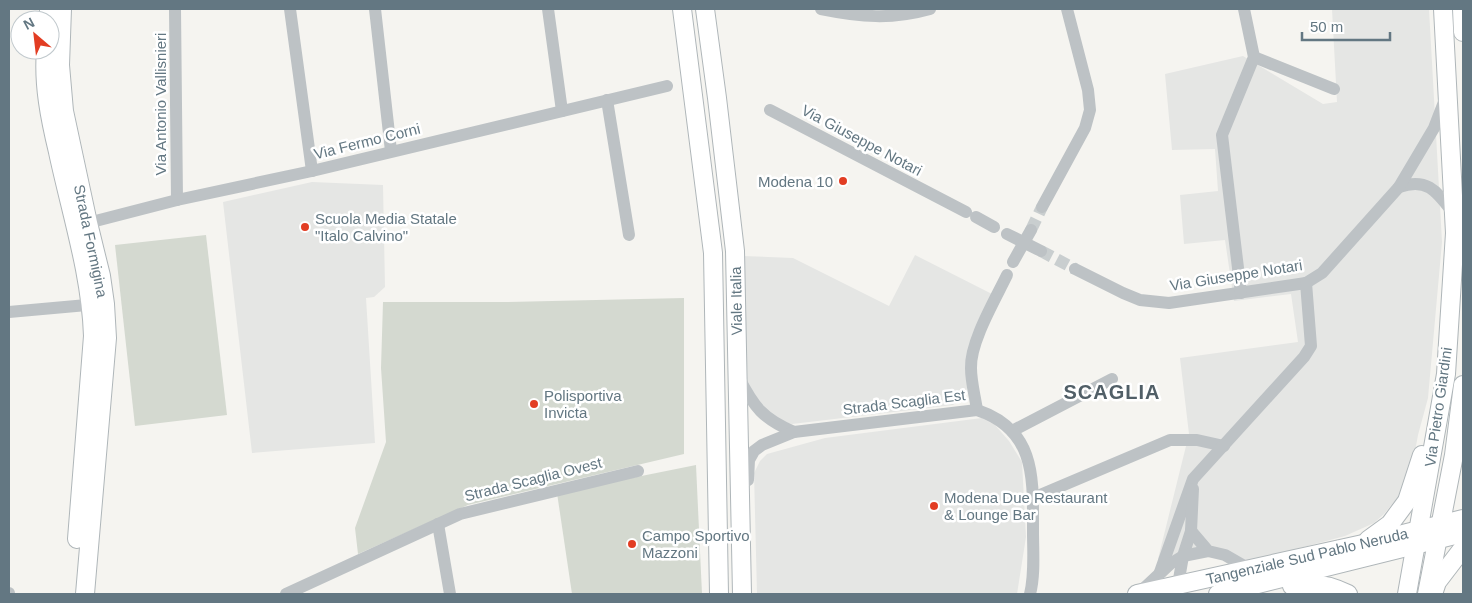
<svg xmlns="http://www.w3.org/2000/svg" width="1472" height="603" viewBox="0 0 1472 603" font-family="Helvetica,sans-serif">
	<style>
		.built { fill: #e5e6e4 }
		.green { fill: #d4d9d0 }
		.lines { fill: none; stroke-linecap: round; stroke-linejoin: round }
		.street-tunnel { stroke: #c9cecf; stroke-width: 12; stroke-dasharray: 12 6; stroke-linecap: butt }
		.secondary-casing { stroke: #afb6b9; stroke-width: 20 }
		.street { stroke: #bdc2c5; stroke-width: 12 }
		.secondary { stroke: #fff; stroke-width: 18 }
		.poi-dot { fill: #e23d23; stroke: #fff; stroke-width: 2 }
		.labels { text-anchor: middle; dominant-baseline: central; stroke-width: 5; stroke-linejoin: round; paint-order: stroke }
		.street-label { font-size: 15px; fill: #637782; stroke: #fff }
		.poi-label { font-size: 15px; fill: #637782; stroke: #fff; text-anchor: start }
		.district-label { font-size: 20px; font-weight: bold; letter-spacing: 1px; fill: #515f67; stroke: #fff }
	</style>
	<rect width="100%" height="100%" fill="#f5f4f0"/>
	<!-- built -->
	<g class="built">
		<polygon points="1332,9 1429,9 1442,242 1428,398 1418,435 1413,462 1403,491 1384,514 1374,523 1345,536 1259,559 1241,561 1228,551 1158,559 1189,434 1180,358 1298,342 1291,294 1234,301 1225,240 1184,244 1180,195 1218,191 1215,149 1172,150 1165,74 1243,56 1323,104 1337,102"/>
		<polygon points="312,182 383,185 385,287 374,297 366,298 375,443 252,453 223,202"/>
		<polygon points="915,255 992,294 966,392 959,401 953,405 792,424 784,422 762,408 748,385 742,256 793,258 889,306"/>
		<polygon points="982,418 995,425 1009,441 1022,462 1026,537 1017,594 757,594 754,473 760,461 767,454 825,438"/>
	</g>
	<!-- green -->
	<g class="green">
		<polygon points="206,235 227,415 135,426 115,245"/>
		<polygon points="684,298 684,454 468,505 358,554 355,528 386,442 381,368 383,302 507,302"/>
		<polygon points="696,465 702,594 572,594 557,493"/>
	</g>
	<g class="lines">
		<!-- street-tunnel -->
		<g class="street-tunnel">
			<polyline points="1031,230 1042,207"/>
			<polyline points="1041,251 1075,269"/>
		</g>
		<!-- secondary casing -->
		<g class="secondary-casing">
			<g id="secondary">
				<polyline points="62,9 60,65 64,111 88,223 101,276 105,304 107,338 85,594"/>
				<polyline points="682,9 713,253 719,594"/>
				<polyline points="705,9 717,98 735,251 742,594"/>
				<polyline points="1462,9 1463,32"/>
				<polyline points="49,20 49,9"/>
				<path d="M 46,50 C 43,84 50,119 58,152 C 71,213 91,274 93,336 L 77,539"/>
				<polyline points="1368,540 1390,524 1407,501 1422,455"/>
				<path d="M 1292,586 C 1312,581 1330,585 1348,594"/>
				<polyline points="1137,594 1363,544 1463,519"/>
				<polyline points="1218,594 1463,533"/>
				<polyline points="1407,594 1446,374 1455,233 1443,9"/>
				<polyline points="1427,594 1454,455 1463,385"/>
				<polyline points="1433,594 1437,582 1463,548"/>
			</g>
		</g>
		<!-- street -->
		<g class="street">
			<polyline points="175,9 177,200"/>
			<polyline points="290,9 312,171"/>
			<polyline points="375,9 391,151"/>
			<polyline points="548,9 562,111"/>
			<path d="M 821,9 C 861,17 891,20 930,9"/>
			<polyline points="1254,57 1334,89"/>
			<polyline points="607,100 629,235"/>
			<polyline points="770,110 966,212"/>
			<path d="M 1399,187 C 1428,177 1437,192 1454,214"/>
			<polyline points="1042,207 1085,128 1090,110 1088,90 1067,9"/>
			<polyline points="976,217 994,227"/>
			<polyline points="80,225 177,200 312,171 667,86"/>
			<polyline points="1007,234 1041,251"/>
			<polyline points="1013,262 1031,230"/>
			<polyline points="1075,269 1123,293 1140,300 1169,303 1306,283 1322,273 1399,187 1434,128 1446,97"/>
			<polyline points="1241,293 1222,135 1254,57 1244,9"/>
			<polyline points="9,312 98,304"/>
			<path d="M 739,378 C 754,407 763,419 794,432"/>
			<path d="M 977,410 C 975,396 971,382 971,368 C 970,342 995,300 1007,275"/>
			<polyline points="1012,431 1112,379"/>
			<path d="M 748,480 L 749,460 L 754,451 L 762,445 L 794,432 L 977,410 C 1037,430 1033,480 1033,532 C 1033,552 1035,575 1030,594"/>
			<polyline points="1033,498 1170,440 1197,440 1224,446"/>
			<polyline points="438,524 450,594"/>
			<polyline points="1191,531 1208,551 1225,555 1251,570"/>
			<polyline points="1160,572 1193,479 1304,357 1311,346 1306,283"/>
			<polyline points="1178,585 1183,556 1191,531 1193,489"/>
			<polyline points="9,593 9,594"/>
			<polyline points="286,594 460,514 638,471"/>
			<polyline points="1138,594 1170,564 1183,556 1208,551"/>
		</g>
		<!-- secondary -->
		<use href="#secondary" class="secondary"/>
	</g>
	<!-- markers -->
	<g class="poi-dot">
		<circle cx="843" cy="181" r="5"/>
		<circle cx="305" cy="227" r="5"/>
		<circle cx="534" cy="404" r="5"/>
		<circle cx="934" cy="506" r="5"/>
		<circle cx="632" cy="544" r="5"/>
	</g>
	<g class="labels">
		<!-- street labels -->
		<g class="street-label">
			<text transform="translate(160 104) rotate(-90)">Via Antonio Vallisnieri</text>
			<text transform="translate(862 140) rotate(28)">Via Giuseppe Notari</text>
			<text transform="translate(367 141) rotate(-14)">Via Fermo Corni</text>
			<text transform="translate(91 241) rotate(78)">Strada Formigina</text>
			<text transform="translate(1236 275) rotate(-9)">Via Giuseppe Notari</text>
			<text transform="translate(736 301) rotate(-91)">Viale Italia</text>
			<text transform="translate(904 402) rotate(-7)">Strada Scaglia Est</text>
			<text transform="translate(1438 407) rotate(-82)">Via Pietro Giardini</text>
			<text transform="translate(533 479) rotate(-14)">Strada Scaglia Ovest</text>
			<text transform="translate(1307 556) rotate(-13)">Tangenziale Sud Pablo Neruda</text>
		</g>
		<!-- poi labels -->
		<g class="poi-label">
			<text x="833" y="181" text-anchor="end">Modena 10</text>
			<text x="315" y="218">Scuola Media Statale<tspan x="315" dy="17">"Italo Calvino"</tspan></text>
			<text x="544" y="395">Polisportiva<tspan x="544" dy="17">Invicta</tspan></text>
			<text x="944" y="497">Modena Due Restaurant<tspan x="944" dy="17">&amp; Lounge Bar</tspan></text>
			<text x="642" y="535">Campo Sportivo<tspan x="642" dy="17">Mazzoni</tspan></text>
		</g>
		<!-- district labels -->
		<g class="district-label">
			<text x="1112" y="392">SCAGLIA</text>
		</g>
	</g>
	<!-- border -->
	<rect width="1472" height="603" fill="none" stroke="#637782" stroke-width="20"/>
	<!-- north arrow -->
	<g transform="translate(35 35) rotate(332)"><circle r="24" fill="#ffffff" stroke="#c1c9cd"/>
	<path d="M0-4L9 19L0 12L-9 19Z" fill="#e23d23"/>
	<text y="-8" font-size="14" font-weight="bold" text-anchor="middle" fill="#637782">N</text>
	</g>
	<!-- scale -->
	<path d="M1302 32v8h88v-8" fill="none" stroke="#637782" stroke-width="2.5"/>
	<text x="1310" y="32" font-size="15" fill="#637782" stroke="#ffffff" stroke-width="4" paint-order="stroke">50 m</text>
</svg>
